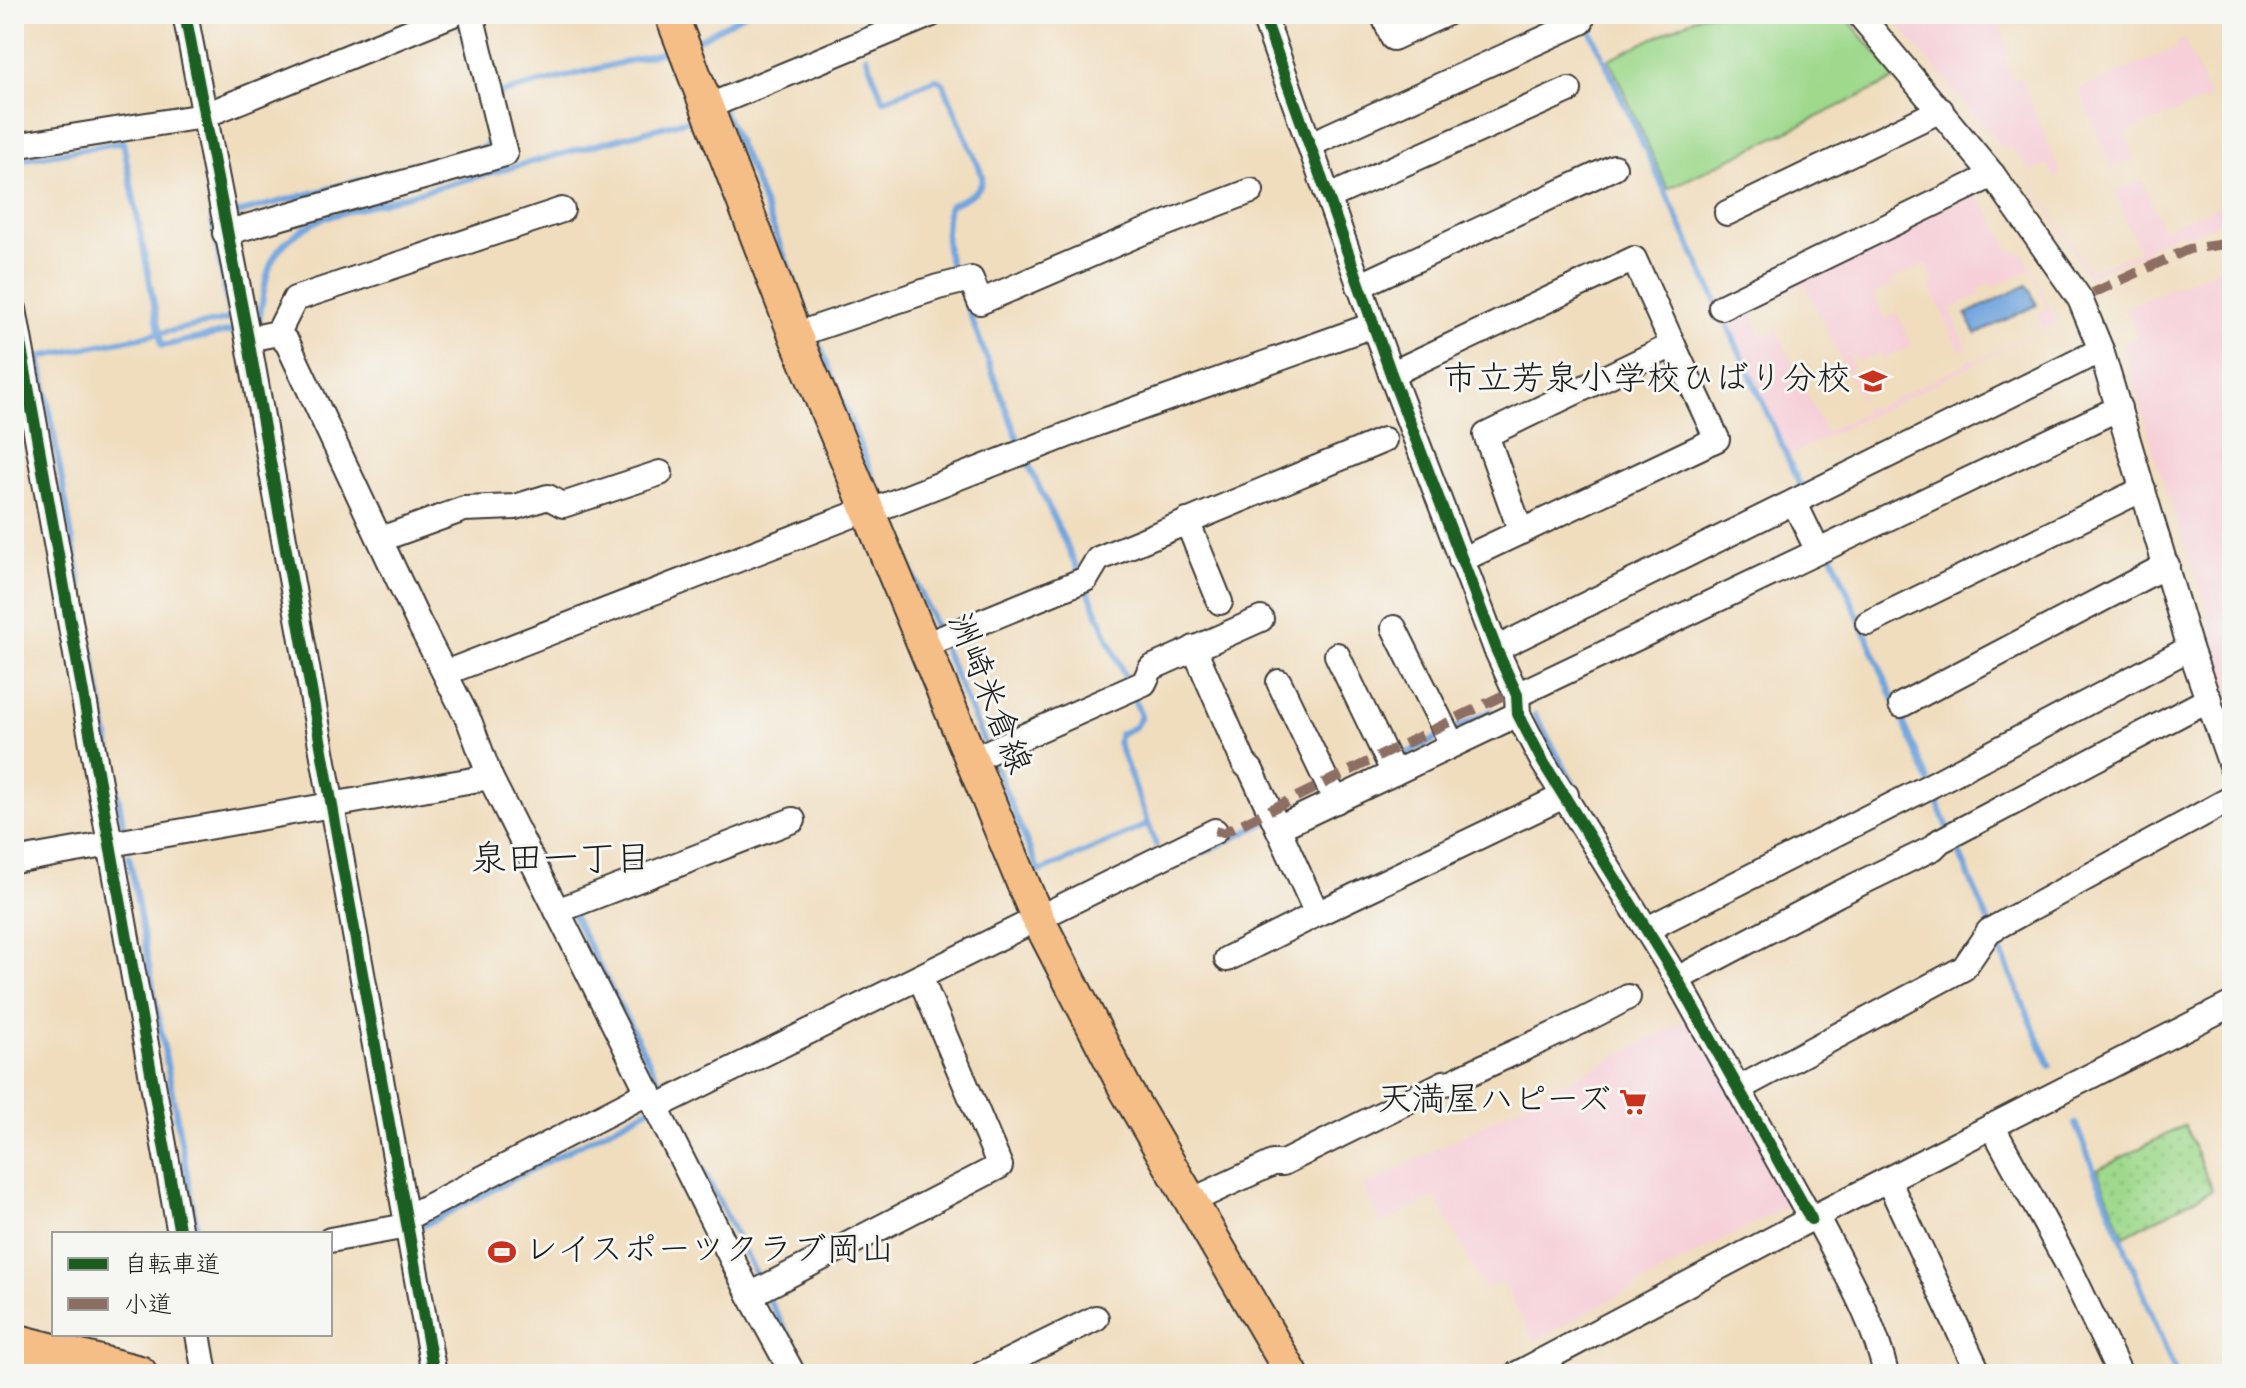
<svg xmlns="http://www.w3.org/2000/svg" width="2246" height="1388" viewBox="0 0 2246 1388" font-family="'Indie Flower','Klee One',sans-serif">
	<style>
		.built { fill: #f6cfd8; fill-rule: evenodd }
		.grass { fill: url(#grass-dots); stroke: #5d7a54; stroke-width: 2 }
		.park { fill: #9ed98c; stroke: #5d7a54; stroke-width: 2 }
		.water { fill: #71a4dd; stroke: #46607c; stroke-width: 2 }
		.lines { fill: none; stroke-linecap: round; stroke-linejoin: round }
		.stream { stroke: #71a4dd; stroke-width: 6 }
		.minor-casing { stroke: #3c3934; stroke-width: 28 }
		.major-casing { stroke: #3c3934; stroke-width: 36 }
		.highway-casing { stroke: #3c3934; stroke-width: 40 }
		.minor { stroke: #fff; stroke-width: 24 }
		.major { stroke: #f6be87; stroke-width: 32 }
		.highway { stroke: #f6be87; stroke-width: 36 }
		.quiet { stroke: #8d6e63; stroke-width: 10; stroke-dasharray: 20 10; stroke-linecap: butt }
		.cycleway-casing { stroke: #f6f6f2; stroke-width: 17 }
		.cycleway { stroke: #1b5e20; stroke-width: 12 }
		.labels { text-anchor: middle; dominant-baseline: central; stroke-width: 6; stroke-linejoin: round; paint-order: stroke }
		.poi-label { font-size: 34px; fill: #1c1c1c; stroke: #f6f6f2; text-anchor: end }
		.street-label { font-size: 34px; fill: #1c1c1c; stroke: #f6f6f2 }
		.neighbourhood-label { font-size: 36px; fill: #1c1c1c; stroke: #f6f6f2 }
	</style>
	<defs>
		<pattern id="grass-dots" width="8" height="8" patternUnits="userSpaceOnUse" patternTransform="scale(2)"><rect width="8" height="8" fill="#9ed98c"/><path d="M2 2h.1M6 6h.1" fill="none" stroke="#88ba78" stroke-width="1.8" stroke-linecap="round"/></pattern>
	</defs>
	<rect width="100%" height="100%" fill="#f6f6f2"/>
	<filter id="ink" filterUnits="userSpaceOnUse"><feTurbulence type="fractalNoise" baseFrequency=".0125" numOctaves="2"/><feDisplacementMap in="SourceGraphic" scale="16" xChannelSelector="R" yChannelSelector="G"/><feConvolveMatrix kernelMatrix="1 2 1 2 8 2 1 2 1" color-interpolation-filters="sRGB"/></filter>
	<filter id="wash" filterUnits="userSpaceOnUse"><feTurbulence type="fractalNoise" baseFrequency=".006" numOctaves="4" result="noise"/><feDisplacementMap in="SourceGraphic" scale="32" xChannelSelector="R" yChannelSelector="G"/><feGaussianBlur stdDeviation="1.8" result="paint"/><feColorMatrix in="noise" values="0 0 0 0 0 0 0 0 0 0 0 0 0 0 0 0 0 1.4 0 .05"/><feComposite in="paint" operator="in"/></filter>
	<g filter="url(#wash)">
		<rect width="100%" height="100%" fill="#f0ddbe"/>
		<!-- built -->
		<g class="built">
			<polygon points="1889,14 2016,14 1998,22 2010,53 2003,56 2013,80 2021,77 2061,175 2055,178 2048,164 2030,172 2039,193 2090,271 2139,251 2115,192 2142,180 2163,229 2232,200 2232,217 2188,236 2181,232 2148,247 2149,251 2089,277 2039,196 2026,165 2017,154 2009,147 2003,148"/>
			<polygon points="2184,39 2210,98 2124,134 2134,159 2112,169 2079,89 2178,48 2176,42"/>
			<path d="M 1974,194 L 1993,218 L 2010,251 L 2024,255 L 2058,323 L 1790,455 L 1724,311 ZM 1926,264 L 1935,284 L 1930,286 L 1960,351 L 1967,348 L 1950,309 L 1981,294 L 1979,288 L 1991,282 L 1993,287 L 2030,270 L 2047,306 L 2044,311 L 2037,314 L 2043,329 L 1975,361 L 1973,358 L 1965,361 L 1966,365 L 1870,410 L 1868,407 L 1863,409 L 1865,413 L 1825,432 L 1776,328 L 1774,332 L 1762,337 L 1750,310 L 1805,284 L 1860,399 L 1863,398 L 1852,376 L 1850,367 L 1853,365 L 1849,356 L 1854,354 L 1858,362 L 1880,352 L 1883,359 L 1912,346 L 1897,314 L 1885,319 L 1874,294 L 1893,286 L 1891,280 Z"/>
			<polygon points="2232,263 2232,704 2208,632 2209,613 2159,470 2123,345 2137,337 2126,307"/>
			<polygon points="1691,1017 1795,1201 1534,1341 1502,1281 1485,1290 1435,1197 1381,1224 1363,1187"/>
		</g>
		<!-- grass -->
		<polygon class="grass" points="2185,1125 2212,1190 2124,1236 2097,1170"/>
		<!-- park -->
		<polygon class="park" points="1704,14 1843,14 1898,78 1668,189 1609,59"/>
		<!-- water -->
		<polygon class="water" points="2027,285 2037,305 1976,334 1966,314"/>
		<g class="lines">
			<!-- stream -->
			<g class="stream">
				<polyline points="460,22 468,53"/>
				<polyline points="1587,23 1717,303"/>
				<polyline points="693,43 744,14"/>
				<path d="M 866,56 L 883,100 L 936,79 L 943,83 L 982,175 C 984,193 963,198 949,206 C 944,228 945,254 954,275"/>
				<polyline points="497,94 664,52"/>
				<polyline points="723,110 753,176 811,324"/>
				<polyline points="14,161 123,142 162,346 241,329"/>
				<polyline points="230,215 485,147 491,136"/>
				<polyline points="960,289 1021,447"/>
				<polyline points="1722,313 1803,492"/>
				<path d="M 258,326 C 269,265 264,248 323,218 L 692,119"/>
				<polyline points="815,334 883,502"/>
				<polyline points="40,357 124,829"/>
				<polyline points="35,358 230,319 212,219 220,218"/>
				<polyline points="1025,457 1080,574"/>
				<polyline points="887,512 937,631"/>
				<polyline points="1831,553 1929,782"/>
				<polyline points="1085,584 1128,684"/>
				<polyline points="944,649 984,741"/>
				<polyline points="1132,694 1141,716 1135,727 1120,734 1118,742 1156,845"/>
				<polyline points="1535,715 1603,837"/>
				<polyline points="1451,731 1491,711"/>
				<polyline points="1394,760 1441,736"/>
				<polyline points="995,766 1039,872 1147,825"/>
				<polyline points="1933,792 1949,830"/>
				<polyline points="1954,840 1988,921"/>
				<polyline points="129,856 198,1234"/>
				<polyline points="1091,906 1269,821"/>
				<polyline points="571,911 667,1097"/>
				<polyline points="1995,938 2050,1066"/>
				<polyline points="672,1107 760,1283"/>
				<polyline points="2075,1123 2176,1374"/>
				<polyline points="420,1227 651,1108"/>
				<polyline points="765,1293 810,1374"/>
			</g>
		</g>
	</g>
	<g filter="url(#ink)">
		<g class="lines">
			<!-- minor casing -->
			<g class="minor-casing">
				<g id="minor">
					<polyline points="185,14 248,339 434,1374"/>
					<polyline points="1263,14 1391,374 1496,649 1517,695 1518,714 1543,762 1677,979 1811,1219"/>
					<polyline points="1383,14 1393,38 1445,14"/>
					<polyline points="1859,14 1993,175 2080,299 2101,350 2190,648 2232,768"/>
					<polyline points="707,107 932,14"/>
					<polyline points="1311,144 1581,22"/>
					<polyline points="14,146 203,116 453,14"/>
					<polyline points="1329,197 1569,90"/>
					<polyline points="1727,213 1941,110"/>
					<polyline points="225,233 505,154 471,14"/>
					<polyline points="1359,286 1614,167"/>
					<polyline points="1721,307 1993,175"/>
					<polyline points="14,309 180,1234"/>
					<polyline points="278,333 295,299 562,210"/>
					<polyline points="795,335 938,287 971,279 980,302 1141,233 1251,191"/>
					<polyline points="248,339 278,333 288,344 418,621 470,723 490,777 750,1295 793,1374"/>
					<polyline points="1391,374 1634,259 1673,345"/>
					<polyline points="1794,502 1817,549"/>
					<polyline points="869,512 1098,423 1373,325"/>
					<polyline points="1187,521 1220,602"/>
					<polyline points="381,539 464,509 515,507 548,497 563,505 660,473"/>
					<polyline points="1461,560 1717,439 1673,345 1486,435 1521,532"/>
					<polyline points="1868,623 2143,489"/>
					<polyline points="1394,628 1452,744"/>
					<polyline points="925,645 1086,579 1098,559 1384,440"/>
					<polyline points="1194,648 1244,763 1251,770 1278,828"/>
					<polyline points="1496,649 2101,350"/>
					<polyline points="1337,655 1394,773"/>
					<polyline points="445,673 868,509"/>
					<polyline points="1279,682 1336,801"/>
					<polyline points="1517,695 2119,408"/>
					<polyline points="1901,705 2167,565"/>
					<polyline points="1518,714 1278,828 1317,914 1566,795"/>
					<polyline points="973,759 1144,683 1151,668 1261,619"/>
					<polyline points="14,861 490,777"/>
					<polyline points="557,911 793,820"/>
					<polyline points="1659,923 1928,787 2190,648"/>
					<polyline points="1227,959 1317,914"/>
					<polyline points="1677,979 1838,894 1933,848 1940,841 2209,699"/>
					<polyline points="1738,1089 1964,968 1989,931 2232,798"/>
					<polyline points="656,1107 1215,831"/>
					<polyline points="1992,1126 2068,1265 2120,1374"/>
					<polyline points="1888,1180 1979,1374"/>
					<path d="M 1191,1201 L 1273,1163 L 1283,1163 L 1444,1083 L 1452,1082 C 1511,1052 1571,1030 1628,997"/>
					<path d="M 1816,1216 C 1842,1266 1874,1319 1886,1374"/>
					<polyline points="406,1218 649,1092"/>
					<polyline points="330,1240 407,1226"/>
					<polyline points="750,1295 1000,1166 920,977"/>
					<polyline points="198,1334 205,1374"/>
					<polyline points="982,1374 1096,1318"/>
					<polyline points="1517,1374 1816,1216 2232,1004"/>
				</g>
			</g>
			<!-- major casing -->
			<g class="major-casing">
				<polyline id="major" points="671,14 795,335 1037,917 1126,1090 1292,1374"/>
			</g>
			<!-- highway casing -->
			<g class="highway-casing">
				<polyline id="highway" points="14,1342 139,1374"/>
			</g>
			<!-- minor -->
			<use href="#minor" class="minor"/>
			<!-- major -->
			<use href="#major" class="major"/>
			<!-- highway -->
			<use href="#highway" class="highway"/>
			<!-- quiet -->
			<g class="quiet">
				<polyline points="2093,293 2189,249 2232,243"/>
				<polyline points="1215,831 1223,833 1514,690"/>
			</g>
			<!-- cycleway casing -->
			<g class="cycleway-casing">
				<g id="cycleway">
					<polyline points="185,14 248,339 434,1374"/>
					<polyline points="1263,14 1391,374 1496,649 1517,695 1518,714 1543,762 1677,979 1811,1219"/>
					<polyline points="14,309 180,1234"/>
				</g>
			</g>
			<!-- cycleway -->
			<use href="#cycleway" class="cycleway"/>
		</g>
	</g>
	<!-- icons -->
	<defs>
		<g id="school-bare" transform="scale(2.16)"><path d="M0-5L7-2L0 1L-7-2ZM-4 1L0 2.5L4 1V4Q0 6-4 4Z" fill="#c8321e" stroke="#f6f6f2" stroke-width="2.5" paint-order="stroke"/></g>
		<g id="supermarket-bare" transform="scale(2.16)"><path d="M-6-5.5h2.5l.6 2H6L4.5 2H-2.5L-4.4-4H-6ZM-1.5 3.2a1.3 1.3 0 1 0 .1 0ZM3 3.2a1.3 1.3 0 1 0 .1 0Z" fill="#c8321e" stroke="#f6f6f2" stroke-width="2.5" paint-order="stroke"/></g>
		<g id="stadium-bare" transform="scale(2.16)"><path d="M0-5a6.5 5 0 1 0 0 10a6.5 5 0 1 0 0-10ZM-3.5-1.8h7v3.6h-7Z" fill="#c8321e" stroke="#f6f6f2" stroke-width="2.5" paint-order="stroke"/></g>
	</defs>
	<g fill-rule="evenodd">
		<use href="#school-bare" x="1873" y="381"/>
		<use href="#supermarket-bare" x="1633" y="1102"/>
		<use href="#stadium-bare" x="502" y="1252"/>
	</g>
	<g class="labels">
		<!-- poi labels -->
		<g class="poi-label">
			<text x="1851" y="381">市立芳泉小学校ひばり分校</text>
			<text x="1611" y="1102">天満屋ハピーズ</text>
			<text x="524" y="1252" text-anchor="start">レイスポーツクラブ岡山</text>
		</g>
		<!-- street labels -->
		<g class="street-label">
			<text transform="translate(987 694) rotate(68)">洲崎米倉線</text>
		</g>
		<!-- neighbourhood labels -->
		<g class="neighbourhood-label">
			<text x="561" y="861">泉田一丁目</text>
		</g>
	</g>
	<!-- margin -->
	<rect width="2246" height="1388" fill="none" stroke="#f6f6f2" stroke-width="48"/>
	<!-- legend -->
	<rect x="52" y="1232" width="280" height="104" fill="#f6f6f2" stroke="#9f9f9c" stroke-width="2"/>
	<rect x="68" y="1258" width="40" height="12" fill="#1b5e20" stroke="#9f9f9c" stroke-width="2"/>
	<text x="124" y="1272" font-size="24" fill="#1c1c1c">自転車道</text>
	<rect x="68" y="1298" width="40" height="12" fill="#8d6e63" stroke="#9f9f9c" stroke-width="2"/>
	<text x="124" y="1312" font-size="24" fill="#1c1c1c">小道</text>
</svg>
